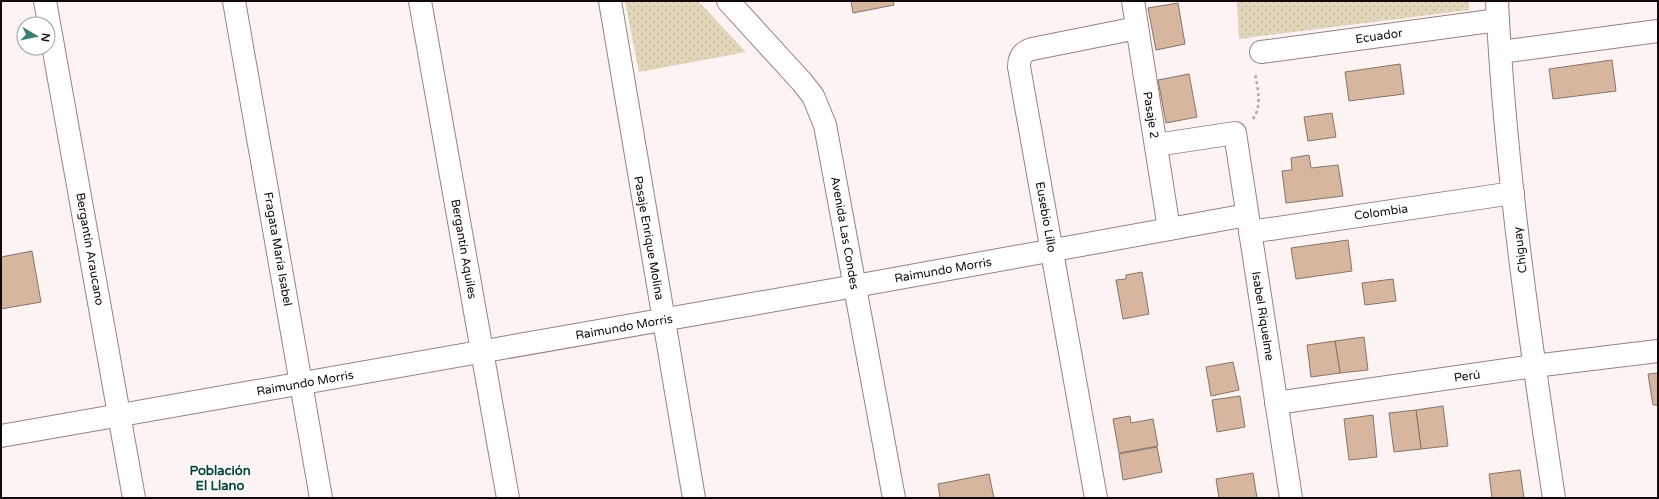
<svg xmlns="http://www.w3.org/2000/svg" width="1659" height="499" viewBox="0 0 1659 499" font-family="'Varela Round',sans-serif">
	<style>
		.green { fill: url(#green-dots) }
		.building { fill: #d7b6a0; stroke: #867468 }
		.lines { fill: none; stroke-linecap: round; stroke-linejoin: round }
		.minor-casing { stroke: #98817f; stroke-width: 24 }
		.path { stroke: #b0a7a6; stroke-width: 2.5; stroke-dasharray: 3 3; stroke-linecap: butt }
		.minor { stroke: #fff; stroke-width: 22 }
		.labels { text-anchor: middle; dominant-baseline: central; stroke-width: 3; stroke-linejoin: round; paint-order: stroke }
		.street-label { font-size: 12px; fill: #120a0a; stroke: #fff }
		.neighbourhood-label { font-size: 13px; font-weight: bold; fill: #06443c; stroke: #fff }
	</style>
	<defs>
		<pattern id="green-dots" width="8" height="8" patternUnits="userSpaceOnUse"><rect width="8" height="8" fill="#e1d5ba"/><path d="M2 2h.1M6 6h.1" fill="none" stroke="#c0b69f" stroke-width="1.8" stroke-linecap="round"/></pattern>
	</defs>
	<rect width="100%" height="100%" fill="#fdf3f2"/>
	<!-- green -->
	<g class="green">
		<polygon points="625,1 698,1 746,52 639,72"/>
		<polygon points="1237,1 1469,1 1469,10 1239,39"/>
	</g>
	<!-- building -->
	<g class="building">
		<polygon points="851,1 893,1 894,5 853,13"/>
		<polygon points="1178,3 1185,44 1156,50 1148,8"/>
		<polygon points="1612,60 1616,91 1553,99 1549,69"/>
		<polygon points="1400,64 1404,94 1349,101 1345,72"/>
		<polygon points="1189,74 1197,117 1166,123 1158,80"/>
		<polygon points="1332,113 1336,137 1308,141 1304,117"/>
		<polygon points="1309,155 1311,168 1338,165 1343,196 1286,203 1282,171 1292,170 1291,158"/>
		<polygon points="1348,240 1352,271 1296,279 1291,248"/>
		<polygon points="32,251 41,302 1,309 1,257"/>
		<polygon points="1142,272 1149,314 1123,319 1116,280 1126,279 1126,275"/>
		<polygon points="1393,279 1396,301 1365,305 1362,283"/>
		<polygon points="1364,337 1368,370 1340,373 1335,341"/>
		<polygon points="1335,341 1340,373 1311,377 1307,345"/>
		<polygon points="1233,362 1239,390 1211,396 1206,367"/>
		<polygon points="1658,373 1658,405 1653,405 1648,374"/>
		<polygon points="1240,396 1245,427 1217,432 1212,400"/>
		<polygon points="1443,406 1448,446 1421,449 1416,410"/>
		<polygon points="1416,410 1421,449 1394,452 1389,413"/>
		<polygon points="1373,415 1377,457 1349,460 1344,419"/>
		<polygon points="1130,416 1131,423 1153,419 1158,446 1119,453 1113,419"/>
		<polygon points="1157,447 1162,472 1123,480 1119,454"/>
		<polygon points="1520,470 1524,498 1492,498 1489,474"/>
		<polygon points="1253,473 1257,498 1219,498 1216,479"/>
		<polygon points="989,474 994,498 940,498 938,484"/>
	</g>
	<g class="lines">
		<!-- minor casing -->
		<g class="minor-casing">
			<g id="minor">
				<polyline points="45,1 134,498"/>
				<polyline points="234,1 321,498"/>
				<polyline points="420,1 508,498"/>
				<polyline points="610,1 694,498"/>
				<polyline points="728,1 802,82 813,96 825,125 894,498"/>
				<polyline points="1133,1 1169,229"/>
				<path d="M 1497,1 C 1505,167 1529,333 1554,498"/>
				<polyline points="1261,52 1498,20"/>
				<polyline points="1500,52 1658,31"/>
				<polyline points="1156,145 1235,133 1291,498"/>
				<polyline points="1250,232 1513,193"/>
				<polyline points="1276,403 1534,366 1658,351"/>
				<polyline points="1,436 855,286 1247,215"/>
				<path d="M 1096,498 L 1019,67 C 1019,57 1022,52 1032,49 L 1137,28"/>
			</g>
		</g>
		<!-- path -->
		<path class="path" d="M 1253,119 C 1262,106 1258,89 1255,74"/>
		<!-- minor -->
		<use href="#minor" class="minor"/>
	</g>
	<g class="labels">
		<!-- street labels -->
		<g class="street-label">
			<text transform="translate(1379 36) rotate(-8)">Ecuador</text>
			<text transform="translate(1151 115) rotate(81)">Pasaje 2</text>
			<text transform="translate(1381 212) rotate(-8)">Colombia</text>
			<text transform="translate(1046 217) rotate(80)">Eusebio Lillo</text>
			<text transform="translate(845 233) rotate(80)">Avenida Las Condes</text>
			<text transform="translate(649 238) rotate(80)">Pasaje Enrique Molina</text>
			<text transform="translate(90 249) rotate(80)">Bergantín Araucano</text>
			<text transform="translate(278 249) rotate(80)">Fragata María Isabel</text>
			<text transform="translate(464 249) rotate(80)">Bergantín Aquiles</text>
			<text transform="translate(1520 250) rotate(-97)">Chiguay</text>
			<text transform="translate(943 270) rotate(-10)">Raimundo Morris</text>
			<text transform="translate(1263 316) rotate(81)">Isabel Riquelme</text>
			<text transform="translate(624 327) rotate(-10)">Raimundo Morris</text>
			<text transform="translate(1467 376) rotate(-8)">Perú</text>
			<text transform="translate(305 383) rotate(-10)">Raimundo Morris</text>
		</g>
		<!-- neighbourhood labels -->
		<g class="neighbourhood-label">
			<text x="220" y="471">Población<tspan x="220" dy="15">El Llano</tspan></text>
		</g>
	</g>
	<!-- border -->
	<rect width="1659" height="499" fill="none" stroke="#120a0a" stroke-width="4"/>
	<!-- north arrow -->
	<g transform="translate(36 36) rotate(99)"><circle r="19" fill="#ffffff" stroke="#a09d9d"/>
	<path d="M0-3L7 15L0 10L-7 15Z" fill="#397d71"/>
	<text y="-6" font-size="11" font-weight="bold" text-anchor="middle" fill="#120a0a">N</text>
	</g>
</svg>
